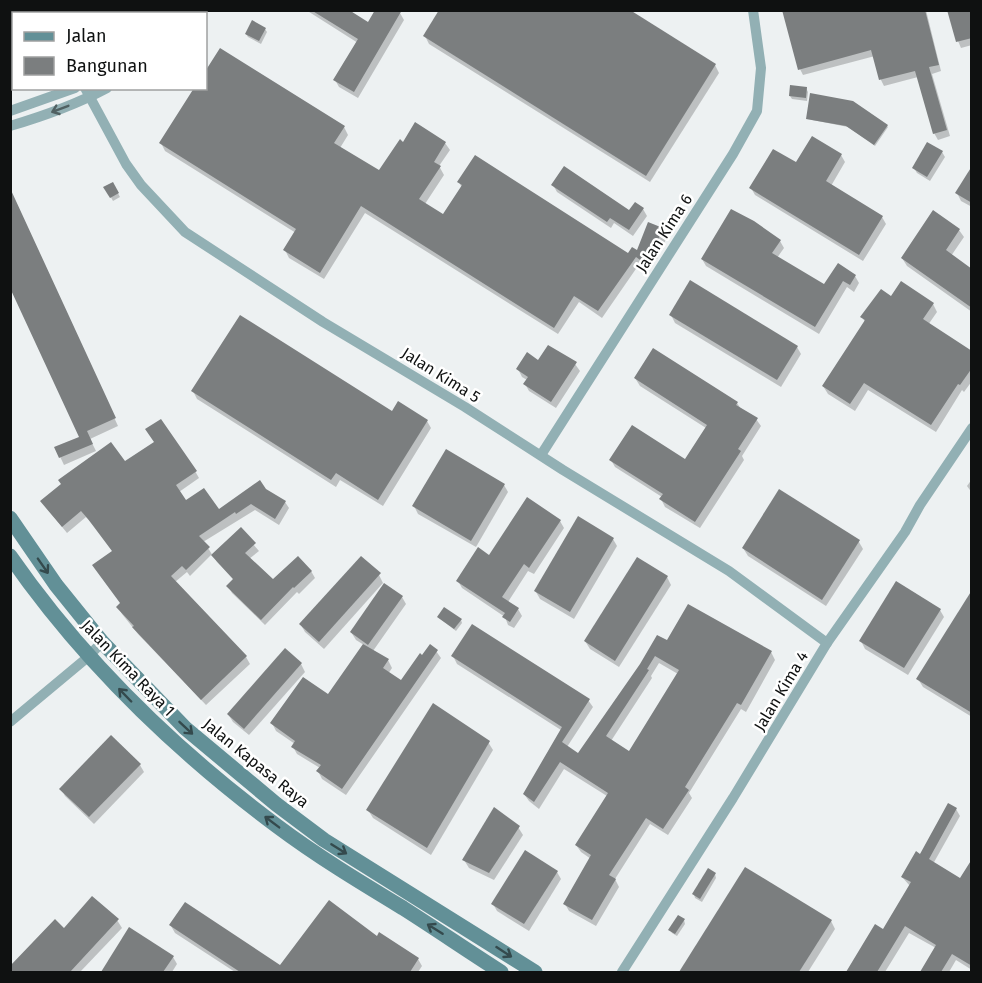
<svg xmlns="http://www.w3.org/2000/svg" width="982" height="983" viewBox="0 0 982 983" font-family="'Fira Sans',sans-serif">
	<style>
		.shadow { fill: #0003; fill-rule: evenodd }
		.building { fill: #7b7e7f; fill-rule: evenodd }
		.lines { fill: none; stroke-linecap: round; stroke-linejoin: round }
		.street { stroke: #92b0b4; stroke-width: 10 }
		.secondary { stroke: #629097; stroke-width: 15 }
		.oneway { stroke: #506062 }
		.oneway2 { stroke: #344a4d }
		.labels { text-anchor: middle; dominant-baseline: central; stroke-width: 5; stroke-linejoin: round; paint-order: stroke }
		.street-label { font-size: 16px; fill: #0f1111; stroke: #fff }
	</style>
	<rect width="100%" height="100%" fill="#edf1f2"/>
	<!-- shadow -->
	<g class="shadow">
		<polygon points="126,10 130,10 134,14 123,14"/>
		<polygon points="306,10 346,10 368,24 395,10 400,13 404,20 358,98 339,87 335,80 358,43"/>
		<polygon points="784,10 926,10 941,71 932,74 950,136 938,140 934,133 918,77 884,86 881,80 875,56 803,75 800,69"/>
		<polygon points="972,10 972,45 961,48 958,41"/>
		<polygon points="265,29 267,32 261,44 248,37 246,34"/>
		<polygon points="425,36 715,65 719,73 650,182 429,44"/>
		<polygon points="220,50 344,127 348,135 340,148 380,172 403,144 445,143 450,150 439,166 444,175 425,204 443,216 462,188 459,182 628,255 637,253 662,229 667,237 657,259 655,259 648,269 640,263 602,318 579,302 558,334 365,213 324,279 289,258 285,250 296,233 165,151 161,143 206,88 206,73"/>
		<polygon points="806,88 808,92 807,101 792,99 790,96"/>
		<polygon points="807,119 887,126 888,127 875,146 848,127"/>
		<polygon points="942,152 945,157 930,181 917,173 914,168"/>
		<polygon points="841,155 845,162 831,186 882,217 886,224 863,261 755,195 751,188 796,165"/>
		<polygon points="972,169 972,207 961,201 957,193"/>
		<polygon points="113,184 120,197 113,201 105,187"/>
		<polygon points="553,185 630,212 643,209 647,216 633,236 614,223 611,228 557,192"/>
		<polygon points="18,207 118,426 90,439 96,451 64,465 56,448 81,437"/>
		<polygon points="959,230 964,237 951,256 972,271 972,312 907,266 902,258"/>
		<polygon points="780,241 784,248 777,258 825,286 855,276 859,283 854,292 847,287 819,334 706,266 702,259"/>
		<polygon points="891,298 933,304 937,312 928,325 972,353 972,381 964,392 962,390 936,432 868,390 855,411 828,394 823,386 865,322 862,317"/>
		<polygon points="671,315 797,347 801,354 781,387 675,323"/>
		<polygon points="539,362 575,364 580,371 556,408 529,391 525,384 527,380 522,377 518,369"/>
		<polygon points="635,378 737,403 741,409 756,419 761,426 742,456 744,460 700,528 665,507 661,499 662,497 615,467 611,460 686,461 706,428 640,386"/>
		<polygon points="193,391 392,413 427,421 431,428 383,506 340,480 336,487 197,399"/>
		<polygon points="125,464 195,471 199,478 179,492 186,502 218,512 265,490 285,502 289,508 279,525 255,510 203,542 208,548 213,556 241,530 259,551 249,559 273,582 311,571 315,578 299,594 297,592 265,625 232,593 228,586 234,580 217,562 212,554 190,576 187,572 175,582 246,657 250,664 206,705 138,634 122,614 118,607 122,604 113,552 94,526 86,517 67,533 42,502"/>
		<polygon points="972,479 972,493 967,486"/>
		<polygon points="504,485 508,492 476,547 418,514 414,506"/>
		<polygon points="560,521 564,528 534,574 528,571 508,602 518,609 522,616 514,628 508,625 505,617 462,588 458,581 490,557"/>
		<polygon points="613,539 617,546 574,619 540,599 536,592"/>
		<polygon points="859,542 863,549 826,606 748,556 743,548"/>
		<polygon points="378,573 383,583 324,649 305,632 301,625"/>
		<polygon points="667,577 671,585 619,667 590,649 585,641"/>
		<polygon points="972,593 972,717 923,687 918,679"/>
		<polygon points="402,597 406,604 373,651 388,660 392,668 388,674 401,682 423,657 436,651 441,658 346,795 322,779 318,771 320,768 297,754 293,747 295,744 276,731 272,723 328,697 364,645 356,640 351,632"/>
		<polygon points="940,610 944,617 908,675 865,649 861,641"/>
		<polygon points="438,617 461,620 462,623 456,631"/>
		<path d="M 668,643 L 771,652 L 775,660 L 746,712 L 741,709 L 689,793 L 692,798 L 668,835 L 650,824 L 615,879 L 619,887 L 596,926 L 569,911 L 565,904 L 591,859 L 581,852 L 576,845 L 607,796 L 564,769 L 539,809 L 529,801 L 524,794 L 561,730 L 457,664 L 453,656 L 588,700 L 593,707 L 567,747 L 578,755 L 641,665 ZM 659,663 L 678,674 L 629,753 L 611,741 L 652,678 L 651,676 Z"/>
		<polygon points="285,650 301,664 305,672 249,735 233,722 228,714"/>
		<polygon points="488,742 493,750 431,855 373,818 368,810"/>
		<polygon points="140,765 144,772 94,824 65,796 61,789"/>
		<polygon points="956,809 960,816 933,864 960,880 972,862 972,970 956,960 949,972 922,972 936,948 909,933 885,972 847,972 875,926 884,931 910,886 902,877"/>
		<polygon points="518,827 523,835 494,880 469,868 464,860"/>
		<polygon points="745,869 831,921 835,929 808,972 681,972"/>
		<polygon points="557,872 561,879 529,931 497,911 493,904"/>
		<polygon points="715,874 716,878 702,902 695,898 694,894"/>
		<polygon points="117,920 122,928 80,972 10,971"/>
		<polygon points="684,920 685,924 677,936 672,933 670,930"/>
		<polygon points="171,926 280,967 377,938 418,959 422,966 418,972 355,972 366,956 362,953 347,972 235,972 175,933"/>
		<polygon points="129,929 173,957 177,964 172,972 102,972"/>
	</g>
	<!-- building -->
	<g class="building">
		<polygon points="311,10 349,10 368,22 375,10 402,10 354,92 333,80 358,39"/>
		<polygon points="439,10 630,10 716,64 646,176 423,36"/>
		<polygon points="782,10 925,10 939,65 929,67 947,130 933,134 915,71 879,80 871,50 798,70"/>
		<polygon points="947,10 972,10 972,38 956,42"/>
		<polygon points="252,20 266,28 259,41 245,34"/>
		<polygon points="220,48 345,126 334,143 379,170 400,139 403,142 415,122 446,142 434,162 441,166 419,199 443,214 462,185 457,182 475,155 628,253 632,247 637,250 648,222 663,228 653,253 651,252 643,262 636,257 598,311 574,296 554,328 361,206 320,273 283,250 296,229 159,143 194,88 206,88 206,70"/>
		<polygon points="790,85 807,87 806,98 789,96"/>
		<polygon points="810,93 853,101 888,125 874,145 846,126 806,119"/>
		<polygon points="812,136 842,154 826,181 883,216 859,255 749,188 773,149 796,162"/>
		<polygon points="927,142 943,151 927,177 912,168"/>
		<polygon points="564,166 629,210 635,202 644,208 629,230 610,218 607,222 551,185"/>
		<polygon points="972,166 972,203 955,193"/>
		<polygon points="113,182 119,193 110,198 103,187"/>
		<polygon points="10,188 116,418 87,431 93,444 59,458 54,447 79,437 10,288"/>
		<polygon points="731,209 754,221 781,240 772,253 824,284 838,263 856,275 850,285 843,281 815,327 701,259"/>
		<polygon points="933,210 960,229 946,250 972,269 972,308 901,258"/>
		<polygon points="690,280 798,346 777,380 669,315"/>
		<polygon points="901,281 934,303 923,319 972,351 972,368 960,385 958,384 931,425 864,383 850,404 822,386 865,320 860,317 881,289 891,296"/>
		<polygon points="240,315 392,411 398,401 428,420 378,500 336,473 331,480 191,391"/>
		<polygon points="548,345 577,362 551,402 523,384 528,377 516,369 527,352 538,360"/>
		<polygon points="653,348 738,402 736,405 758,418 738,449 741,451 695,522 659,499 663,494 609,460 632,425 685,459 707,425 634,378"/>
		<polygon points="161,419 197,471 176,485 186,500 204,488 219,509 260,480 266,489 286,501 275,519 251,504 236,514 235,512 199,536 210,547 186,570 182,566 171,576 247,656 201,700 132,627 134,626 116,607 120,603 92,565 112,551 88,519 81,511 62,527 40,501 61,484 58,480 111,442 125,461 154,442 145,429"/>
		<polygon points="446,449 505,484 471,541 412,506"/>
		<polygon points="779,489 860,540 822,600 742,548"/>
		<polygon points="527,497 561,520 529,568 524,564 502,597 519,608 510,622 502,617 505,613 456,581 478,547 489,555"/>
		<polygon points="578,516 614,538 570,612 534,591"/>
		<polygon points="241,527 256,543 245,553 273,579 298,556 312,571 294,588 293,587 261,620 226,586 233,579 211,555"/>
		<polygon points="361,556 381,573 319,642 299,624"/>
		<polygon points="637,557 668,576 615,661 584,641"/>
		<polygon points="896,581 941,609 904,668 859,641"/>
		<polygon points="384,583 403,596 368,645 350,632"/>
		<polygon points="972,590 972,713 916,679"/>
		<path d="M 688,604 L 772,651 L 741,705 L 737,703 L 685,787 L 689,790 L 663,829 L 646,818 L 609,875 L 616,879 L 592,920 L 563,904 L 591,855 L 575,845 L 608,793 L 560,762 L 534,802 L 523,794 L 562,727 L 451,656 L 472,624 L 590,699 L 562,742 L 578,753 L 640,664 L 657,635 L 667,640 ZM 655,656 L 679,670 L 629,751 L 606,736 L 649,670 L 647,669 Z"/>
		<polygon points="444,607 462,619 454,629 437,617"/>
		<polygon points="363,644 389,659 383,668 401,680 420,653 422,655 430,644 438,650 342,789 316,771 321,765 291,747 295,741 270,723 303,677 328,694"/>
		<polygon points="285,648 302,663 244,729 227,714"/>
		<polygon points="433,703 490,741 427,848 366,810"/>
		<polygon points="111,735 141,764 89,817 59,789"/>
		<polygon points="948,803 957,808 929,859 960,878 972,859 972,966 952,954 941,972 920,972 936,945 905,926 877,972 846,972 875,924 883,929 911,882 901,877 916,851 920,854"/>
		<polygon points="494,807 520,826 489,873 462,860"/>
		<polygon points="525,850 558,871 524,924 491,904"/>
		<polygon points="745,867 832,920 799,972 679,972"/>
		<polygon points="708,868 716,873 700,899 692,894"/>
		<polygon points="92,896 119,919 70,972 10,972 10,966 55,919 64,928"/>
		<polygon points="329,900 377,936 379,932 419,958 410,972 240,972 169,925 185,902 280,965"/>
		<polygon points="678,915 685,919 675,934 668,930"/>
		<polygon points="129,927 174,956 163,972 101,972"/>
	</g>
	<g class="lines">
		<!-- street -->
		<g class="street">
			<polyline points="177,14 180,10"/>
			<polyline points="198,14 201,10"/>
			<polyline points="85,88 126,164 141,185 185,232 323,322 465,407 563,470 729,571 827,643"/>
			<polyline points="10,111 75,88"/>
			<path d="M 10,126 C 44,116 77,104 107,88"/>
			<polyline points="541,455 733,154 757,111 761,68 753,10"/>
			<polyline points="10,722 88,657 102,642"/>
			<polyline points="622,972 733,798 827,643 905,532 920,505 972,428"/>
		</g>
		<!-- secondary -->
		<g class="secondary">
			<polyline points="10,518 56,585 102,642 185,728 276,804 324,840 535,972"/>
			<path d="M 10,556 C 83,661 175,750 277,826 C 317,856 360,882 403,908 C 436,929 468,951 501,972"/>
		</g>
	</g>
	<!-- one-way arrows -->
	<defs><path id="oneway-shaft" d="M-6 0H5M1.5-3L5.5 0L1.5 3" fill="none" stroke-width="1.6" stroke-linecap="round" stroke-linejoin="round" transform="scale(1.5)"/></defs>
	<use class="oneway" href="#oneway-shaft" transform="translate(60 109) rotate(159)"/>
	<g class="oneway2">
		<use href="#oneway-shaft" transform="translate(43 566) rotate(55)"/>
		<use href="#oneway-shaft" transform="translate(125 695) rotate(-134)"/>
		<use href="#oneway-shaft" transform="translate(186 728) rotate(43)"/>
		<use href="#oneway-shaft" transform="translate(272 822) rotate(-143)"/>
		<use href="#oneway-shaft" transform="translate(339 849) rotate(32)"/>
		<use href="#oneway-shaft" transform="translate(435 929) rotate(-148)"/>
		<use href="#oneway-shaft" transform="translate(504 952) rotate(33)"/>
	</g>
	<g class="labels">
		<!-- street labels -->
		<g class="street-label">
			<text transform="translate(664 233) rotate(-57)">Jalan Kima 6</text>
			<text transform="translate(441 375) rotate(32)">Jalan Kima 5</text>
			<text transform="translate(128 668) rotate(46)">Jalan Kima Raya 1</text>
			<text transform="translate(781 691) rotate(-59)">Jalan Kima 4</text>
			<text transform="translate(256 763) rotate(39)">Jalan Kapasa Raya</text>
		</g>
	</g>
	<!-- border -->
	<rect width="982" height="983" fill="none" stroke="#0f1111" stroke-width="24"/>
	<!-- legend -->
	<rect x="12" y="12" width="195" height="78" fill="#ffffff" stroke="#9fa0a0" stroke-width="1.5"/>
	<rect x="24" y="32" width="30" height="9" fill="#629097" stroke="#9fa0a0" stroke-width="1.5"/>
	<text x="66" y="42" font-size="18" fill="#0f1111">Jalan</text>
	<rect x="24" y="57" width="30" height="18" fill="#7b7e7f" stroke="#9fa0a0" stroke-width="1.5"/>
	<text x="66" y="72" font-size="18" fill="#0f1111">Bangunan</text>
</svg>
